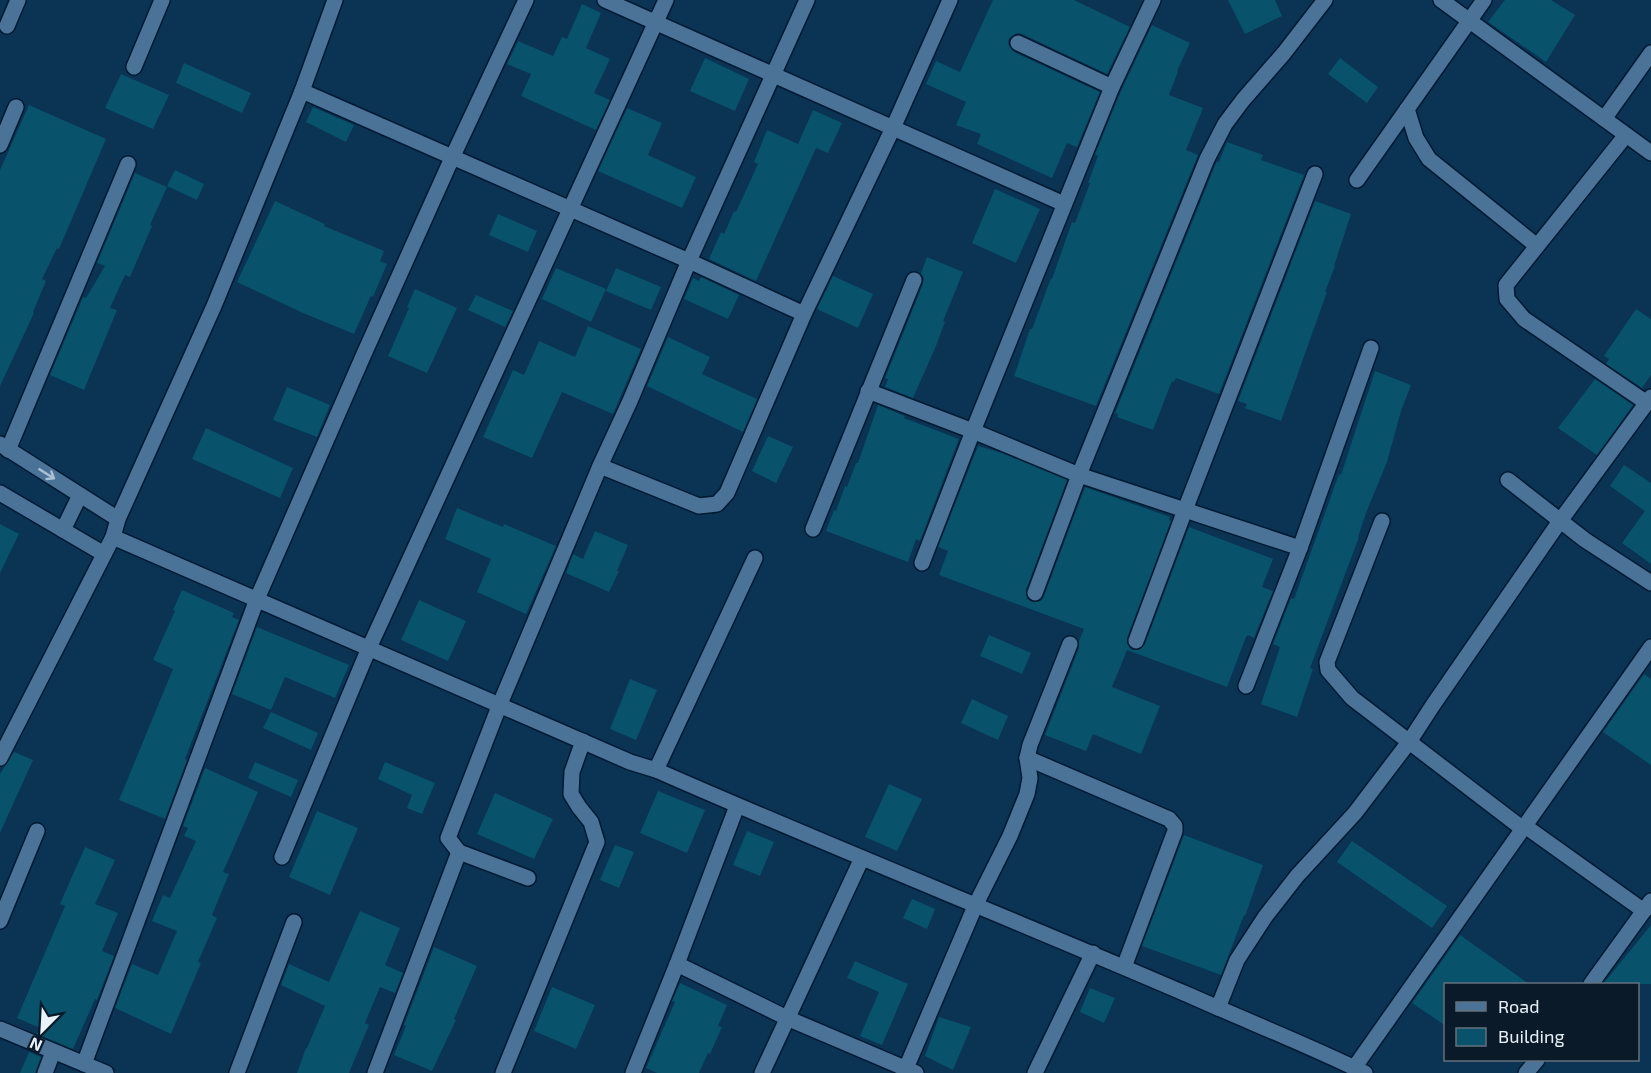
<svg xmlns="http://www.w3.org/2000/svg" width="1651" height="1073" viewBox="0 0 1651 1073" font-family="'Exo 2',sans-serif">
	<style>
		.building { fill: #08526b }
		.lines { fill: none; stroke-linecap: round; stroke-linejoin: round }
		.minor-casing { stroke: #001a33; stroke-width: 18 }
		.minor { stroke: #4b7398; stroke-width: 15 }
		.oneway { stroke: #aac0d3 }
	</style>
	<rect width="100%" height="100%" fill="#0a3354"/>
	<!-- building -->
	<g class="building">
		<polygon points="993,0 1074,0 1130,27 1107,74 1022,34 1017,33 1009,38 1008,44 1014,52 1100,92 1077,147 1067,143 1052,178 977,144 981,134 956,125 966,102 926,84 936,61 960,72"/>
		<polygon points="1228,0 1275,0 1282,16 1245,34"/>
		<polygon points="1505,0 1551,0 1575,15 1546,62 1488,22"/>
		<polygon points="582,4 601,13 586,48 610,59 594,93 610,100 596,130 521,96 531,74 507,64 518,41 553,56 562,37 567,39"/>
		<polygon points="1152,25 1190,43 1177,71 1178,72 1169,95 1203,108 1186,150 1198,155 1096,406 1014,376 1030,329 1032,329 1051,278 1052,279 1072,222 1075,223 1090,183 1088,183 1098,156 1095,154 1121,91"/>
		<polygon points="705,58 749,79 735,111 690,91"/>
		<polygon points="1340,58 1378,87 1367,103 1328,74"/>
		<polygon points="184,63 251,93 242,113 176,83"/>
		<polygon points="121,74 169,95 153,129 105,108"/>
		<polygon points="29,105 106,139 59,249 57,248 42,279 46,281 33,312 34,313 0,386 0,170"/>
		<polygon points="313,107 354,125 346,142 306,122"/>
		<polygon points="627,108 662,123 648,155 696,177 682,208 598,171"/>
		<polygon points="813,110 842,123 828,153 816,148 756,281 709,259 721,232 724,234 734,211 736,212 758,164 754,162 767,130 798,144"/>
		<polygon points="1227,142 1263,155 1261,160 1304,175 1219,394 1176,378 1174,382 1172,381 1153,430 1117,417 1118,414 1115,413 1216,163 1217,162 1219,162"/>
		<polygon points="175,170 204,184 197,200 167,186"/>
		<polygon points="135,173 167,187 150,225 152,226 130,277 125,275 110,308 117,310 84,390 50,375 83,297 86,298 105,266 97,263"/>
		<polygon points="995,189 1040,209 1016,263 972,243"/>
		<polygon points="275,201 325,224 324,226 384,251 380,261 387,264 373,297 371,296 354,334 303,313 237,282"/>
		<polygon points="1315,201 1351,214 1334,266 1335,266 1325,292 1327,292 1281,421 1245,408 1247,404 1238,401"/>
		<polygon points="498,214 537,231 528,252 489,235"/>
		<polygon points="927,257 963,272 943,321 945,322 936,346 913,398 885,387 888,379 885,378 923,284 924,278 921,273"/>
		<polygon points="556,268 606,289 591,322 542,299"/>
		<polygon points="616,268 661,287 651,310 606,291"/>
		<polygon points="833,276 873,294 858,328 817,309"/>
		<polygon points="701,277 739,295 728,319 684,299 693,278 699,281"/>
		<polygon points="415,289 457,308 427,373 388,356 409,308 407,307"/>
		<polygon points="476,295 513,311 505,327 468,310"/>
		<polygon points="1636,309 1651,319 1651,375 1642,388 1606,364 1609,359 1604,356"/>
		<polygon points="588,326 641,349 613,414 562,392 532,458 483,437 513,370 524,375 539,341 575,357"/>
		<polygon points="668,337 710,357 702,374 757,399 743,432 647,386"/>
		<polygon points="1375,371 1411,385 1401,411 1387,462 1366,513 1358,537 1359,537 1310,668 1313,669 1297,717 1261,704 1280,647 1273,644 1291,598 1294,599 1339,474 1341,475"/>
		<polygon points="1595,379 1633,405 1597,455 1558,428"/>
		<polygon points="287,387 330,405 317,437 273,420"/>
		<polygon points="878,405 905,416 904,418 959,439 920,541 916,539 908,562 826,531 834,510 836,511 845,486 847,487 856,463 858,463"/>
		<polygon points="206,428 293,468 280,498 192,459"/>
		<polygon points="768,436 793,447 776,483 752,471"/>
		<polygon points="978,446 1002,453 1067,480 1026,590 1027,599 1032,602 1041,601 1044,596 1085,487 1170,517 1169,520 1171,521 1127,638 1127,643 1132,650 1138,650 1145,644 1189,527 1273,559 1262,587 1273,591 1254,638 1248,635 1246,637 1227,687 1127,650 1112,687 1160,706 1141,754 1093,734 1086,751 1045,735 1079,648 1079,641 1084,629 939,575 948,551 938,547"/>
		<polygon points="1624,465 1651,483 1651,564 1622,543 1645,511 1610,486"/>
		<polygon points="457,508 503,527 504,524 556,546 526,614 477,592 491,559 445,539"/>
		<polygon points="0,524 19,534 0,573"/>
		<polygon points="595,531 628,545 617,571 619,571 609,592 566,573 573,554 583,559"/>
		<polygon points="182,590 234,613 232,617 239,620 185,759 187,760 165,819 119,800 173,669 153,660 175,611 173,610"/>
		<polygon points="419,600 466,621 448,661 401,640"/>
		<polygon points="257,627 349,665 335,698 285,677 271,710 232,694"/>
		<polygon points="989,635 1031,653 1022,674 980,656"/>
		<polygon points="1644,674 1651,679 1651,765 1603,732"/>
		<polygon points="630,679 657,690 636,740 610,729"/>
		<polygon points="972,699 1008,716 998,740 961,723"/>
		<polygon points="271,712 318,733 311,750 263,728"/>
		<polygon points="14,752 33,760 0,833 0,774"/>
		<polygon points="255,762 298,780 291,797 248,778"/>
		<polygon points="385,762 435,783 422,814 407,808 412,795 378,779"/>
		<polygon points="205,768 258,792 223,872 229,874 212,915 217,918 198,962 201,963 171,1034 115,1008 132,964 158,975 177,931 152,921 163,895 170,898 196,841 184,836 188,828 183,826"/>
		<polygon points="889,784 922,799 897,851 865,837"/>
		<polygon points="658,791 705,810 687,853 640,833"/>
		<polygon points="495,793 553,819 534,859 477,834"/>
		<polygon points="317,811 358,828 330,895 289,877"/>
		<polygon points="747,831 774,842 760,876 733,865"/>
		<polygon points="1184,835 1263,865 1245,916 1244,915 1221,975 1142,946"/>
		<polygon points="1352,841 1447,906 1432,928 1337,862"/>
		<polygon points="615,845 634,852 619,888 600,880"/>
		<polygon points="85,847 115,860 95,904 118,913 102,951 114,956 97,1000 95,999 73,1049 37,1034 40,1028 17,1018 65,906 60,904"/>
		<polygon points="912,899 935,909 927,929 903,918"/>
		<polygon points="360,911 400,928 385,965 403,973 395,993 380,987 365,1023 369,1025 349,1073 297,1073 306,1048 307,1048 325,1006 281,985 289,964 329,982"/>
		<polygon points="1651,925 1651,984 1603,984"/>
		<polygon points="1460,935 1529,984 1446,984 1446,1026 1412,1003"/>
		<polygon points="434,947 477,966 454,1019 456,1020 432,1071 394,1055 406,1026 404,1025"/>
		<polygon points="855,961 908,984 882,1045 860,1036 879,992 847,978"/>
		<polygon points="680,983 727,1005 718,1026 722,1027 710,1054 708,1053 699,1073 657,1073 646,1068 675,1002 672,1001"/>
		<polygon points="552,987 595,1005 576,1049 534,1031"/>
		<polygon points="1090,988 1115,998 1104,1023 1080,1012"/>
		<polygon points="939,1017 971,1027 953,1070 925,1056"/>
		<polygon points="29,1052 41,1057 35,1073 20,1073"/>
	</g>
	<g class="lines">
		<!-- minor casing -->
		<g class="minor-casing">
			<g id="minor">
				<polyline points="605,0 1064,204"/>
				<polyline points="1441,0 1651,153"/>
				<polyline points="7,26 18,0"/>
				<polyline points="1018,43 1112,87"/>
				<polyline points="134,67 162,0"/>
				<polyline points="302,91 689,261 804,314"/>
				<polyline points="1407,109 1416,138 1429,159 1537,246"/>
				<polyline points="1604,119 1651,53"/>
				<polyline points="1626,135 1506,285 1507,299 1524,319 1647,403"/>
				<polyline points="0,145 16,107"/>
				<polyline points="1357,180 1484,0"/>
				<polyline points="868,391 973,431 1079,475 1300,548"/>
				<polyline points="0,444 118,519"/>
				<polyline points="8,450 128,164"/>
				<polyline points="600,466 699,506 717,504 727,493 804,314 893,128 950,0"/>
				<polyline points="1508,480 1585,540 1651,583"/>
				<polyline points="0,493 104,554"/>
				<polyline points="1382,521 1327,662 1328,670 1352,698 1523,829"/>
				<polyline points="813,529 914,280"/>
				<polyline points="63,530 80,495"/>
				<path d="M 113,537 L 630,762 L 656,770 C 833,848 1013,919 1191,996 C 1249,1022 1308,1045 1365,1073"/>
				<polyline points="922,563 973,431 1112,87 1153,0"/>
				<polyline points="1035,593 1079,475 1207,159 1225,124 1243,100 1284,53 1325,0"/>
				<polyline points="1136,641 1185,510 1315,174"/>
				<polyline points="1246,686 1300,548 1371,348"/>
				<polyline points="0,758 113,537 118,519 214,306 302,91 335,0"/>
				<polyline points="1027,758 1169,819 1175,826 1175,831 1124,967"/>
				<polyline points="656,770 755,558"/>
				<polyline points="1525,826 1644,911"/>
				<polyline points="282,857 369,648 666,0"/>
				<polyline points="528,878 459,852 448,838 500,704 600,466 630,401 689,261 807,0"/>
				<polyline points="0,921 37,831"/>
				<polyline points="677,964 787,1018 916,1073"/>
				<polyline points="1591,984 1651,901"/>
				<polyline points="1218,1008 1237,960 1265,917 1297,876 1355,813 1409,742 1433,705 1560,521 1651,397"/>
				<polyline points="0,1029 106,1073"/>
				<polyline points="84,1064 257,599 364,354 452,158 526,0"/>
				<polyline points="1354,1068 1651,647"/>
				<polyline points="45,1073 53,1052"/>
				<polyline points="237,1073 294,922"/>
				<polyline points="375,1073 459,852"/>
				<polyline points="503,1073 597,842 591,822 579,807 571,794 572,772 583,741"/>
				<polyline points="633,1073 677,964 737,806"/>
				<polyline points="762,1073 862,858"/>
				<polyline points="904,1073 976,904 1010,836 1027,794 1030,778 1027,758 1030,745 1070,644"/>
				<polyline points="1035,1073 1093,953"/>
				<polyline points="1526,1073 1537,1060"/>
			</g>
		</g>
		<!-- minor -->
		<use href="#minor" class="minor"/>
	</g>
	<!-- one-way arrows -->
	<defs><path id="oneway-shaft" d="M-6 0H5M1.5-3L5.5 0L1.5 3" fill="none" stroke-width="1.6" stroke-linecap="round" stroke-linejoin="round" transform="scale(1.5)"/></defs>
	<use class="oneway" href="#oneway-shaft" transform="translate(47 474) rotate(32)"/>
	<!-- legend -->
	<rect x="1444" y="983" width="195" height="78" fill="#0a1a29" stroke="#64717d" stroke-width="1.5"/>
	<rect x="1456" y="1002" width="30" height="9" fill="#4b7398" stroke="#64717d" stroke-width="1.5"/>
	<text x="1498" y="1013" font-size="18" fill="#eaf3fb">Road</text>
	<rect x="1456" y="1028" width="30" height="18" fill="#08526b" stroke="#64717d" stroke-width="1.5"/>
	<text x="1498" y="1043" font-size="18" fill="#eaf3fb">Building</text>
	<!-- north arrow -->
	<g transform="translate(42 1031) rotate(204)" stroke="#0a1a29" stroke-width="4.5" paint-order="stroke">
	<path d="M0-4.5L10 22L0 15L-10 22Z" fill="#eaf3fb"/>
	<text y="-9" font-size="16" font-weight="bold" text-anchor="middle" fill="#eaf3fb">N</text>
	</g>
</svg>
